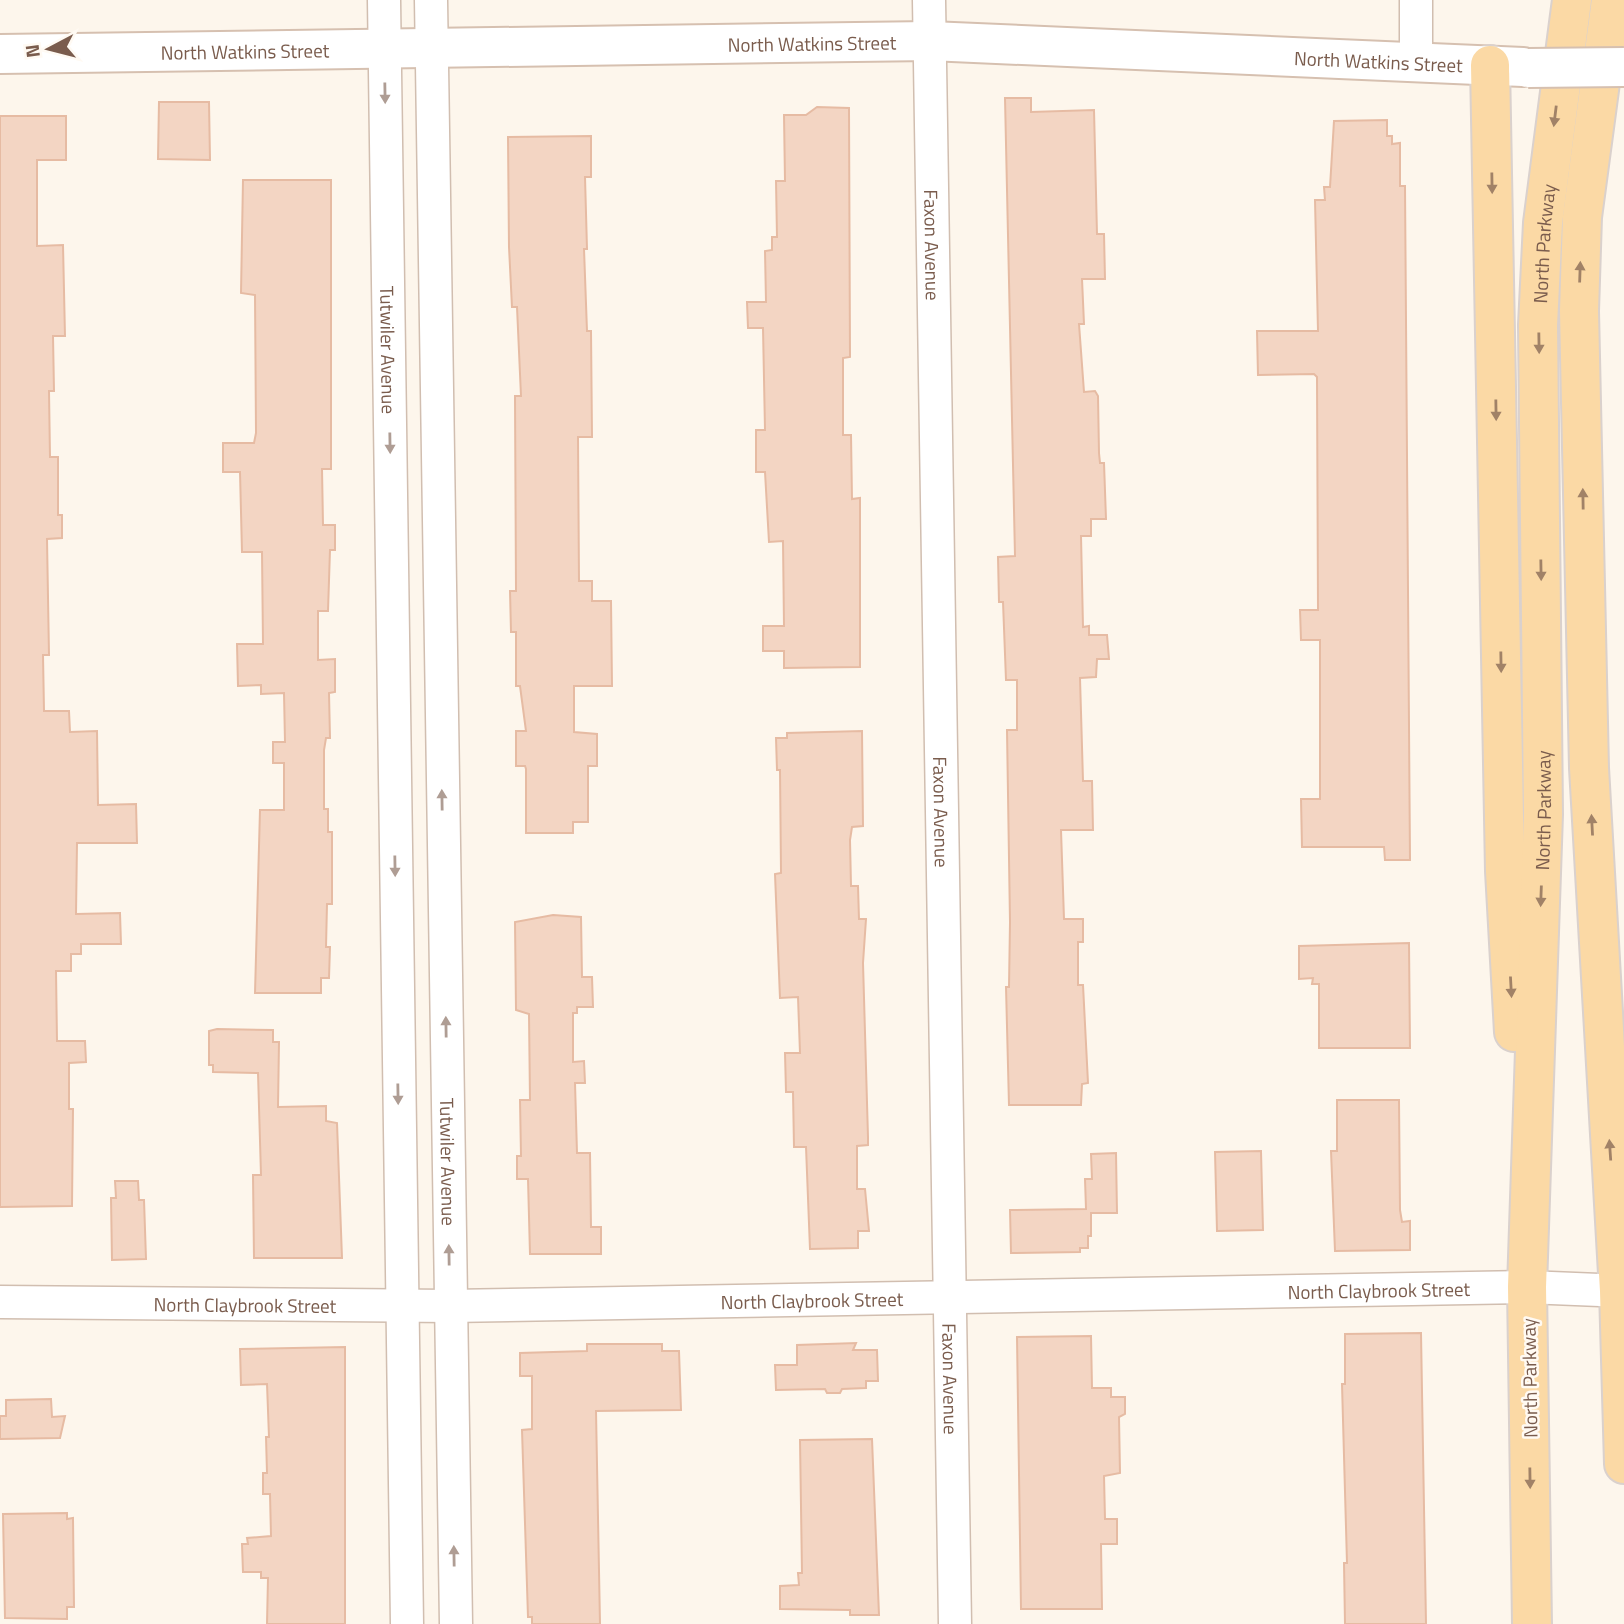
<svg xmlns="http://www.w3.org/2000/svg" width="1624" height="1624" viewBox="0 0 1624 1624" font-family="'Titillium Web',sans-serif">
	<style>
		.building { fill: #f3d5c3; stroke: #e6bba3; stroke-width: 2 }
		.lines { fill: none; stroke-linecap: round; stroke-linejoin: round }
		.street-casing { stroke: #d1beb0; stroke-width: 35 }
		.secondary-casing { stroke: #d6c0b0; stroke-width: 42 }
		.primary-casing { stroke: #dad1cd; stroke-width: 42 }
		.street { stroke: #fff; stroke-width: 32 }
		.secondary { stroke: #fff; stroke-width: 38 }
		.primary { stroke: #fbd9a5; stroke-width: 38 }
		.secondary-bridge-casing { stroke: #d6c0b0; stroke-width: 42; stroke-linecap: butt }
		.secondary-bridge { stroke: #fff; stroke-width: 38 }
		.oneway { fill: #af9d94 }
		.oneway2 { fill: #a18267 }
		.labels { text-anchor: middle; dominant-baseline: central; stroke-width: 5; stroke-linejoin: round; paint-order: stroke }
		.street-label { font-size: 19px; fill: #7a5c4d; stroke: #fffaf3 }
	</style>
	<rect width="100%" height="100%" fill="#fdf6ec"/>
	<!-- building -->
	<g class="building">
		<polygon points="1005,98 1031,98 1031,112 1094,110 1097,234 1104,234 1105,279 1082,279 1084,324 1079,324 1084,392 1095,391 1098,396 1099,453 1100,463 1104,463 1106,519 1091,519 1091,536 1081,536 1083,627 1089,626 1089,635 1107,635 1109,659 1097,659 1096,677 1080,678 1083,781 1092,781 1093,830 1061,830 1064,919 1083,919 1083,942 1078,942 1078,985 1083,985 1088,1083 1082,1084 1081,1105 1009,1105 1006,987 1009,987 1010,922 1007,730 1017,730 1017,680 1006,680 1003,602 999,602 998,557 1015,556"/>
		<polygon points="159,102 209,102 210,160 158,159"/>
		<polygon points="817,107 849,108 850,357 843,358 843,435 851,435 852,499 860,498 860,667 784,668 784,651 763,651 763,626 784,626 783,541 769,542 765,472 756,472 756,430 765,430 763,328 748,328 747,302 766,302 765,251 772,250 772,237 777,237 776,181 785,181 784,115 806,115"/>
		<polygon points="0,116 66,116 66,160 37,160 37,246 63,245 65,336 53,336 54,391 49,391 50,457 58,457 58,515 62,515 62,538 47,539 49,655 43,655 44,711 69,711 70,732 97,731 98,805 136,804 137,843 77,843 76,914 120,913 121,944 81,944 81,954 71,954 71,971 56,971 57,1041 85,1041 86,1062 69,1063 69,1109 73,1109 72,1206 0,1207"/>
		<polygon points="1387,120 1387,136 1392,136 1392,144 1400,143 1400,186 1405,186 1410,860 1385,860 1384,847 1302,847 1301,799 1320,799 1320,640 1301,640 1300,610 1318,610 1317,377 1314,374 1258,375 1257,331 1318,331 1315,200 1325,200 1324,187 1330,187 1334,121"/>
		<polygon points="591,136 591,177 585,177 587,249 584,249 587,331 591,331 592,437 578,437 579,581 592,581 592,601 611,601 612,686 574,686 574,732 597,734 597,766 588,766 588,822 573,822 573,833 526,833 526,769 525,766 516,766 516,731 526,731 520,686 516,686 516,632 511,632 510,591 516,591 515,396 521,396 517,307 512,307 509,247 508,137"/>
		<polygon points="243,180 331,180 331,469 322,469 323,525 335,525 335,550 330,550 328,611 318,611 318,660 335,659 335,692 329,693 330,738 326,738 324,750 324,809 328,809 328,832 332,832 332,904 327,904 326,947 330,947 329,978 321,978 321,993 255,993 260,810 284,810 284,763 273,763 273,742 285,742 284,693 261,694 261,685 238,686 237,644 263,644 262,552 242,552 240,472 223,472 223,443 254,443 256,433 255,295 241,293"/>
		<polygon points="862,731 863,826 852,827 850,840 851,886 858,886 859,919 866,919 863,963 868,1137 868,1145 857,1146 857,1189 865,1189 869,1231 858,1231 858,1248 810,1249 806,1147 794,1147 793,1092 786,1092 785,1053 800,1053 798,997 780,998 775,874 781,873 780,770 777,770 776,738 787,738 787,733"/>
		<polygon points="553,915 581,917 582,977 592,977 593,1007 577,1007 577,1013 573,1013 573,1062 584,1061 585,1083 575,1083 577,1153 590,1153 591,1227 601,1227 601,1254 530,1254 528,1179 517,1179 517,1156 521,1156 520,1100 530,1100 529,1014 516,1010 515,922"/>
		<polygon points="1409,943 1410,1048 1319,1048 1319,984 1312,984 1313,978 1299,979 1299,946"/>
		<polygon points="217,1029 273,1030 273,1042 279,1042 278,1107 326,1106 326,1121 337,1123 342,1258 254,1258 253,1175 261,1175 258,1073 213,1072 213,1065 209,1065 209,1031"/>
		<polygon points="1337,1100 1399,1100 1400,1210 1402,1222 1410,1221 1410,1250 1335,1251 1331,1151 1337,1151"/>
		<polygon points="1261,1151 1263,1230 1217,1231 1215,1152"/>
		<polygon points="1116,1153 1117,1213 1091,1213 1091,1236 1088,1236 1088,1248 1080,1248 1080,1252 1011,1253 1010,1210 1086,1209 1085,1179 1092,1179 1091,1154"/>
		<polygon points="115,1181 138,1181 139,1200 144,1200 146,1259 112,1260 111,1198 116,1198"/>
		<polygon points="1421,1333 1426,1624 1345,1624 1344,1563 1347,1563 1342,1384 1345,1384 1345,1334"/>
		<polygon points="1091,1336 1092,1388 1111,1388 1111,1397 1125,1397 1125,1414 1119,1417 1120,1473 1104,1476 1105,1519 1117,1519 1117,1544 1101,1544 1102,1609 1021,1609 1017,1337"/>
		<polygon points="856,1343 853,1350 877,1350 878,1381 866,1381 866,1388 842,1389 840,1393 827,1393 825,1389 776,1390 775,1365 797,1365 797,1345"/>
		<polygon points="587,1344 662,1344 662,1351 679,1351 681,1410 596,1411 600,1624 532,1624 532,1617 528,1617 522,1430 532,1429 532,1376 520,1376 520,1353 587,1351"/>
		<polygon points="345,1347 345,1624 267,1624 268,1578 261,1578 261,1572 243,1572 242,1544 248,1544 247,1538 271,1536 270,1494 263,1494 263,1473 267,1473 266,1437 269,1437 267,1384 241,1385 240,1349"/>
		<polygon points="51,1399 52,1417 65,1416 60,1438 0,1439 0,1416 6,1416 6,1400"/>
		<polygon points="872,1439 879,1615 850,1615 850,1610 780,1609 780,1586 799,1585 798,1573 802,1573 800,1440"/>
		<polygon points="67,1513 67,1519 73,1518 74,1607 67,1607 67,1619 5,1618 3,1514"/>
	</g>
	<g class="lines">
		<!-- street casing -->
		<g class="street-casing">
			<g id="street">
				<path id="s1" d="M 384,0 L 407,1624"/>
				<path id="s2" d="M 431,0 L 456,1624"/>
				<path id="s3" d="M 929,0 L 955,1624"/>
				<polyline points="1416,0 1416,63"/>
				<path id="s4" d="M 0,1302 L 450,1306 L 1527,1287 L 1624,1291"/>
			</g>
		</g>
		<!-- secondary casing -->
		<g class="secondary-casing">
			<g id="secondary">
				<path id="s5" d="M 0,54 L 930,41 L 1523,67"/>
			</g>
		</g>
		<!-- primary casing -->
		<g class="primary-casing">
			<g id="primary">
				<polyline points="1611,0 1582,217 1579,311 1589,768 1619,1291 1624,1464"/>
				<polyline points="1490,65 1505,871 1514,1032"/>
				<path id="s6" d="M 1532,1624 L 1527,1287 L 1543,814 L 1538,325 L 1543,223 L 1572,0"/>
			</g>
		</g>
		<!-- street -->
		<use href="#street" class="street"/>
		<!-- secondary -->
		<use href="#secondary" class="secondary"/>
		<!-- primary -->
		<use href="#primary" class="primary"/>
		<!-- secondary-bridge casing -->
		<g class="secondary-bridge-casing">
			<polyline id="secondary-bridge" points="1528,68 1624,67"/>
		</g>
		<!-- secondary-bridge -->
		<use href="#secondary-bridge" class="secondary-bridge"/>
	</g>
	<!-- one-way arrows -->
	<defs><path id="oneway-solid" d="M-6-.8H1V-3.2L6.5 0L1 3.2V.8H-6Z" transform="scale(1.75)"/></defs>
	<g class="oneway">
		<use href="#oneway-solid" transform="translate(385 93) rotate(89)"/>
		<use href="#oneway-solid" transform="translate(390 443) rotate(89)"/>
		<use href="#oneway-solid" transform="translate(442 800) rotate(-91)"/>
		<use href="#oneway-solid" transform="translate(395 866) rotate(89)"/>
		<use href="#oneway-solid" transform="translate(446 1027) rotate(-91)"/>
		<use href="#oneway-solid" transform="translate(398 1094) rotate(89)"/>
		<use href="#oneway-solid" transform="translate(449 1255) rotate(-91)"/>
		<use href="#oneway-solid" transform="translate(454 1556) rotate(-91)"/>
	</g>
	<g class="oneway2">
		<use href="#oneway-solid" transform="translate(1555 116) rotate(97)"/>
		<use href="#oneway-solid" transform="translate(1492 183) rotate(89)"/>
		<use href="#oneway-solid" transform="translate(1580 272) rotate(-88)"/>
		<use href="#oneway-solid" transform="translate(1539 343) rotate(89)"/>
		<use href="#oneway-solid" transform="translate(1496 410) rotate(89)"/>
		<use href="#oneway-solid" transform="translate(1583 499) rotate(-91)"/>
		<use href="#oneway-solid" transform="translate(1541 570) rotate(89)"/>
		<use href="#oneway-solid" transform="translate(1501 662) rotate(89)"/>
		<use href="#oneway-solid" transform="translate(1592 825) rotate(-93)"/>
		<use href="#oneway-solid" transform="translate(1541 896) rotate(92)"/>
		<use href="#oneway-solid" transform="translate(1511 987) rotate(87)"/>
		<use href="#oneway-solid" transform="translate(1610 1150) rotate(-94)"/>
		<use href="#oneway-solid" transform="translate(1530 1478) rotate(89)"/>
	</g>
	<g class="labels">
		<!-- street labels -->
		<g class="street-label">
			<text stroke="none"><textPath href="#s5" startOffset="812">North Watkins Street</textPath></text>
			<text stroke="none"><textPath href="#s5" startOffset="245">North Watkins Street</textPath></text>
			<text stroke="none"><textPath href="#s5" startOffset="1379">North Watkins Street</textPath></text>
			<text stroke="none"><textPath href="#s6" startOffset="1381">North Parkway</textPath></text>
			<text stroke="none"><textPath href="#s3" startOffset="245">Faxon Avenue</textPath></text>
			<text stroke="none"><textPath href="#s1" startOffset="350">Tutwiler Avenue</textPath></text>
			<text stroke="none"><textPath href="#s6" startOffset="814">North Parkway</textPath></text>
			<text stroke="none"><textPath href="#s3" startOffset="812">Faxon Avenue</textPath></text>
			<text stroke="none"><textPath href="#s2" startOffset="1162">Tutwiler Avenue</textPath></text>
			<text stroke="none"><textPath href="#s4" startOffset="1379">North Claybrook Street</textPath></text>
			<text stroke="none"><textPath href="#s4" startOffset="812">North Claybrook Street</textPath></text>
			<text stroke="none"><textPath href="#s4" startOffset="245">North Claybrook Street</textPath></text>
			<text transform="translate(1529 1378) rotate(-91)">North Parkway</text>
			<text stroke="none"><textPath href="#s3" startOffset="1379">Faxon Avenue</textPath></text>
		</g>
	</g>
	<!-- north arrow -->
	<g transform="translate(49 49) rotate(263)" stroke="#fffaf3" stroke-width="5" paint-order="stroke">
	<path d="M0-5L12 26L0 18L-12 26Z" fill="#7a5c4d"/>
	<text y="-10" font-size="19" font-weight="bold" text-anchor="middle" fill="#7a5c4d">N</text>
	</g>
</svg>
